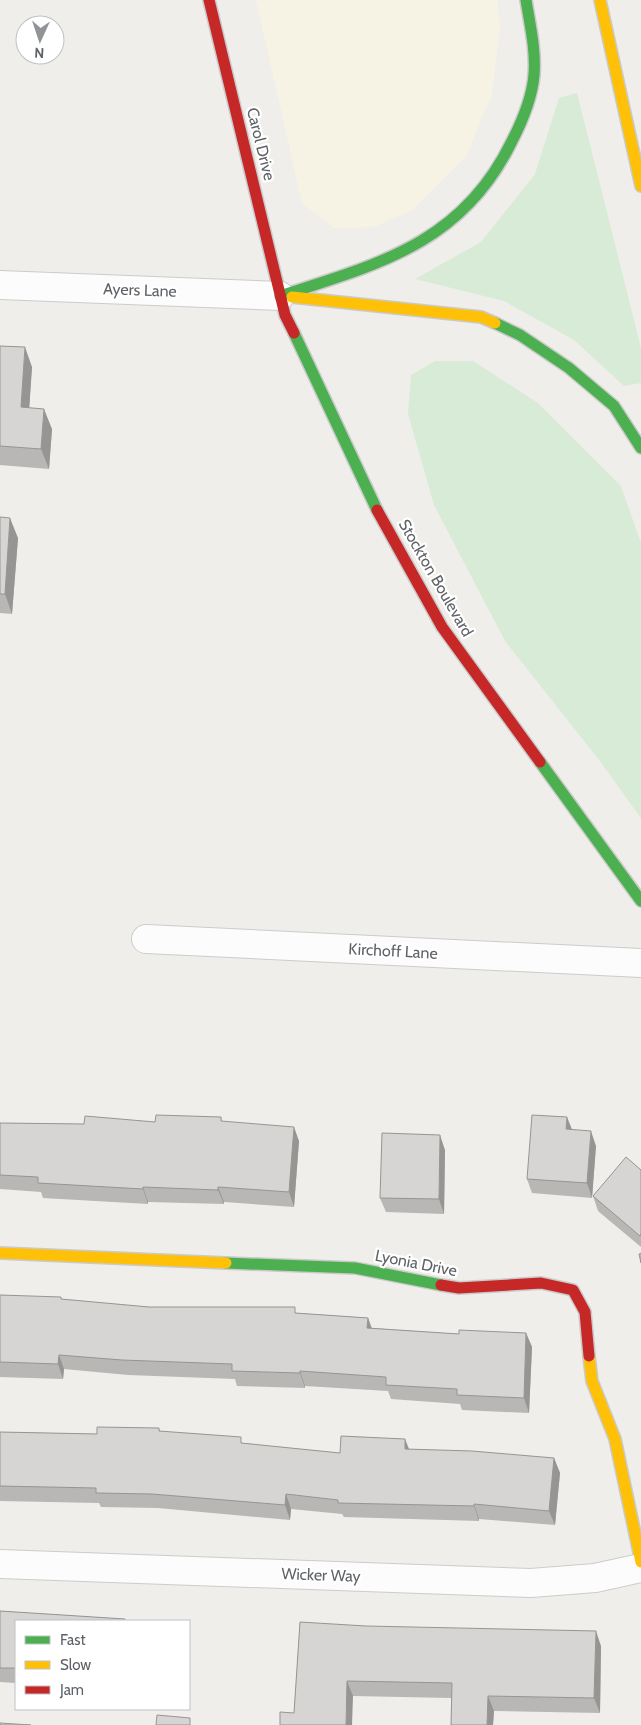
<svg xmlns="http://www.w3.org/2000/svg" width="641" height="1725" viewBox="0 0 641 1725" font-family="Cabin,sans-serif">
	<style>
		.commercial { fill: #f7f3e4 }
		.green { fill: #d8ebd6 }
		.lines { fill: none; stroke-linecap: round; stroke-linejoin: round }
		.street-casing { stroke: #cbcccc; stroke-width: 30 }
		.fast-casing { stroke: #cacacb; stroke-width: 14 }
		.slow-casing { stroke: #cacacb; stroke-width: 14 }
		.jam-casing { stroke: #cacacb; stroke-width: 14 }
		.street { stroke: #fdfcfc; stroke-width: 28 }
		.fast { stroke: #4caf50; stroke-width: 11 }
		.slow { stroke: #ffc107; stroke-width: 11 }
		.jam { stroke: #c62828; stroke-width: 11 }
		.wall { fill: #b8b7b5 }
		.shaded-wall { fill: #969594 }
		.building { fill: #d6d5d3; stroke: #969594 }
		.labels { text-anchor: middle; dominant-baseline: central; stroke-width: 4.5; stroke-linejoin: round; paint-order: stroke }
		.street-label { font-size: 16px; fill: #5f6368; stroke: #fff }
	</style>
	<rect width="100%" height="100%" fill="#efeeea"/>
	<!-- commercial -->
	<polygon class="commercial" points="256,0 497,0 500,28 492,94 466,156 412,210 374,227 333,228 302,203"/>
	<!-- green -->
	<g class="green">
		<polygon points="577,93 641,348 641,383 624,386 574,340 504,301 415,279 481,242 535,174 559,98"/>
		<polygon points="435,361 473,361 538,403 621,486 641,543 641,818 599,760 505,641 434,505 408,414 411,375"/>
	</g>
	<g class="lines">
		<!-- street casing -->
		<g class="street-casing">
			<g id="street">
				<polyline points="0,285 280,296"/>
				<polyline points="146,939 641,963"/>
				<polyline points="0,1564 531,1583 595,1578 641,1568"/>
			</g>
		</g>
		<!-- fast casing -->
		<g class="fast-casing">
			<g id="fast">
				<path d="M 280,296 C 379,264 462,243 511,143 C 522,122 532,99 534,75 C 536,50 530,25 526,0"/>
				<polyline points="495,323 520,335 569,368 614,406 641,448"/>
				<polyline points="294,333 377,510"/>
				<polyline points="540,762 641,901"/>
				<polyline points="226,1263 355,1268 441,1285"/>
			</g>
		</g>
		<!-- slow casing -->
		<g class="slow-casing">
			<g id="slow">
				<polyline points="600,0 641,186"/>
				<polyline points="292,297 481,317 495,323"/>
				<polyline points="0,1253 226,1263"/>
				<polyline points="589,1356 592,1381 615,1439 641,1562"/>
			</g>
		</g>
		<!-- jam casing -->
		<g class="jam-casing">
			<g id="jam">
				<polyline points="209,0 285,315 294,333"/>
				<polyline points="377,510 442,627 540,762"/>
				<polyline points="441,1285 459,1288 541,1283 573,1290 585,1312 589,1356"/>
			</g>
		</g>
		<!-- street -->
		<use href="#street" class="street"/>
		<!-- fast -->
		<use href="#fast" class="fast"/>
		<!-- slow -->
		<use href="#slow" class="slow"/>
		<!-- jam -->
		<use href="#jam" class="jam"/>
	</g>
	<!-- wall -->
	<g class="wall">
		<polygon points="0,346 32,367 29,408 52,429 49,469 0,465"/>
		<polygon points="0,517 18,538 12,614 0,613"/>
		<polygon points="221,1117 222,1121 299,1141 294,1207 224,1202 224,1204 148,1202 148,1204 43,1198 41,1192 0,1189 0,1123 84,1124 155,1122"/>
		<polygon points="572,1130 596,1146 592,1198 532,1193 527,1179"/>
		<polygon points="445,1150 444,1214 386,1212 380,1198"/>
		<polygon points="641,1170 641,1247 598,1211 593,1196"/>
		<polygon points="0,1295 149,1307 298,1313 368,1318 372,1328 459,1334 526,1333 532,1347 529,1413 462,1410 460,1404 391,1399 388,1391 305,1386 305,1388 237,1386 235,1379 128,1375 64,1369 63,1379 0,1377"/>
		<polygon points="159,1428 160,1431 243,1443 340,1453 409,1449 554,1458 560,1473 555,1525 479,1519 479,1521 344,1517 342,1514 291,1509 290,1520 158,1508 101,1507 99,1503 0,1501 0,1432 97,1434"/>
		<polygon points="0,1611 125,1619 126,1621 16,1621 16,1683 0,1682"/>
		<polygon points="300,1622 601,1646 600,1713 494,1711 493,1725 451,1725 451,1698 353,1696 294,1713"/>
	</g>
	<!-- shaded-wall -->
	<g class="shaded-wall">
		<polygon points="25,347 32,367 28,427 21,407"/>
		<polygon points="44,409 52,429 49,469 41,449"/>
		<polygon points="10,518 18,538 12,614 5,594"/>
		<polygon points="567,1117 573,1132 566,1129"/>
		<polygon points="294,1127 299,1141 294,1207 289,1192"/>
		<polygon points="591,1131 596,1146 592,1198 587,1183"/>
		<polygon points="440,1135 445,1150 444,1214 439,1199"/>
		<polygon points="143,1187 148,1202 148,1204 143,1189"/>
		<polygon points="218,1187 224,1202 224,1204 218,1190"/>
		<polygon points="368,1318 373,1333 367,1328"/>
		<polygon points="526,1333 532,1347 529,1413 524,1398"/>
		<polygon points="59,1355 64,1369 63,1379 58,1364"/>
		<polygon points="300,1371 305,1386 305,1388 300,1373"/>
		<polygon points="405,1439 411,1454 405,1449"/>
		<polygon points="554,1458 560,1473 555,1525 549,1511"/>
		<polygon points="286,1494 291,1509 290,1520 285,1505"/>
		<polygon points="474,1504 479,1519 479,1521 474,1506"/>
		<polygon points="596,1631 601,1646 600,1713 594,1698"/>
		<polygon points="347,1681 353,1696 352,1725 346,1725"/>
		<polygon points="488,1696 494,1711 493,1725 487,1725"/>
	</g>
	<!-- building -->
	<g class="building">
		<polygon points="0,346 25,347 21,407 44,409 41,449 0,446"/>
		<polygon points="0,517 10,518 5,594 0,594"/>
		<polygon points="156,1115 221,1117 221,1121 294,1127 289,1192 218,1187 218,1190 143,1187 143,1189 38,1183 38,1177 0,1175 0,1123 84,1124 85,1116 155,1122"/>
		<polygon points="532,1115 567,1117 566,1129 591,1131 587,1183 527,1179"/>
		<polygon points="382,1133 440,1135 439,1199 380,1198"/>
		<polygon points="626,1157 641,1170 641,1234 640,1236 593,1196"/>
		<polygon points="641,1253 641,1263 639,1254"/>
		<polygon points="0,1295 61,1297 61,1299 149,1307 295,1307 295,1313 368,1318 367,1328 459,1334 459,1330 526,1333 524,1398 457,1395 457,1389 386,1385 386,1377 300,1371 300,1373 232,1371 232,1364 122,1360 59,1355 58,1364 0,1362"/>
		<polygon points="97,1427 159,1428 159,1431 241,1437 241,1443 340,1453 341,1436 405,1439 405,1449 472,1451 554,1458 549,1511 474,1504 474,1506 338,1503 338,1500 286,1494 285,1505 152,1494 96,1493 96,1488 0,1486 0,1432 97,1434"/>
		<polygon points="0,1611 125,1619 125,1621 16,1621 16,1668 0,1668"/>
		<polygon points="300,1622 366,1626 596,1631 594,1698 488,1696 487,1725 451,1725 452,1683 347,1681 346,1725 280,1725 280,1712 294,1713"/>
		<polygon points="157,1715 190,1718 190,1725 156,1725"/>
		<polygon points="0,1723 31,1725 0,1725"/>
	</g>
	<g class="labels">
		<!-- street labels -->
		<g class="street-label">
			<text transform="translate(261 144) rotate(76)">Carol Drive</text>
			<text transform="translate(140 290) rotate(2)">Ayers Lane</text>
			<text transform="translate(436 578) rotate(60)">Stockton Boulevard</text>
			<text transform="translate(393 951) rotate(3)">Kirchoff Lane</text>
			<text transform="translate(416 1263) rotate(11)">Lyonia Drive</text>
			<text transform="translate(321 1575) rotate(2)">Wicker Way</text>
		</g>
	</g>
	<!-- legend -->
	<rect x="15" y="1620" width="175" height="90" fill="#ffffff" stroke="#bfc1c3"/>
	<rect x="25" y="1636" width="25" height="8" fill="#4caf50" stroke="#bfc1c3"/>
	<text x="60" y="1645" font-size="15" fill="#5f6368">Fast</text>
	<rect x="25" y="1661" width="25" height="8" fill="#ffc107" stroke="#bfc1c3"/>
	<text x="60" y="1670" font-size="15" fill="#5f6368">Slow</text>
	<rect x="25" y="1686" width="25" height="8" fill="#c62828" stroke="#bfc1c3"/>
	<text x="60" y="1695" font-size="15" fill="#5f6368">Jam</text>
	<!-- north arrow -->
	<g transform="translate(40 40) rotate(183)"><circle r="24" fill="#ffffff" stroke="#bfc1c3"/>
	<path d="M0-4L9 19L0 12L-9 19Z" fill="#919496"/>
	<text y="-8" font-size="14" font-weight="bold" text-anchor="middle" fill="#5f6368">N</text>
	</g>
</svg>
